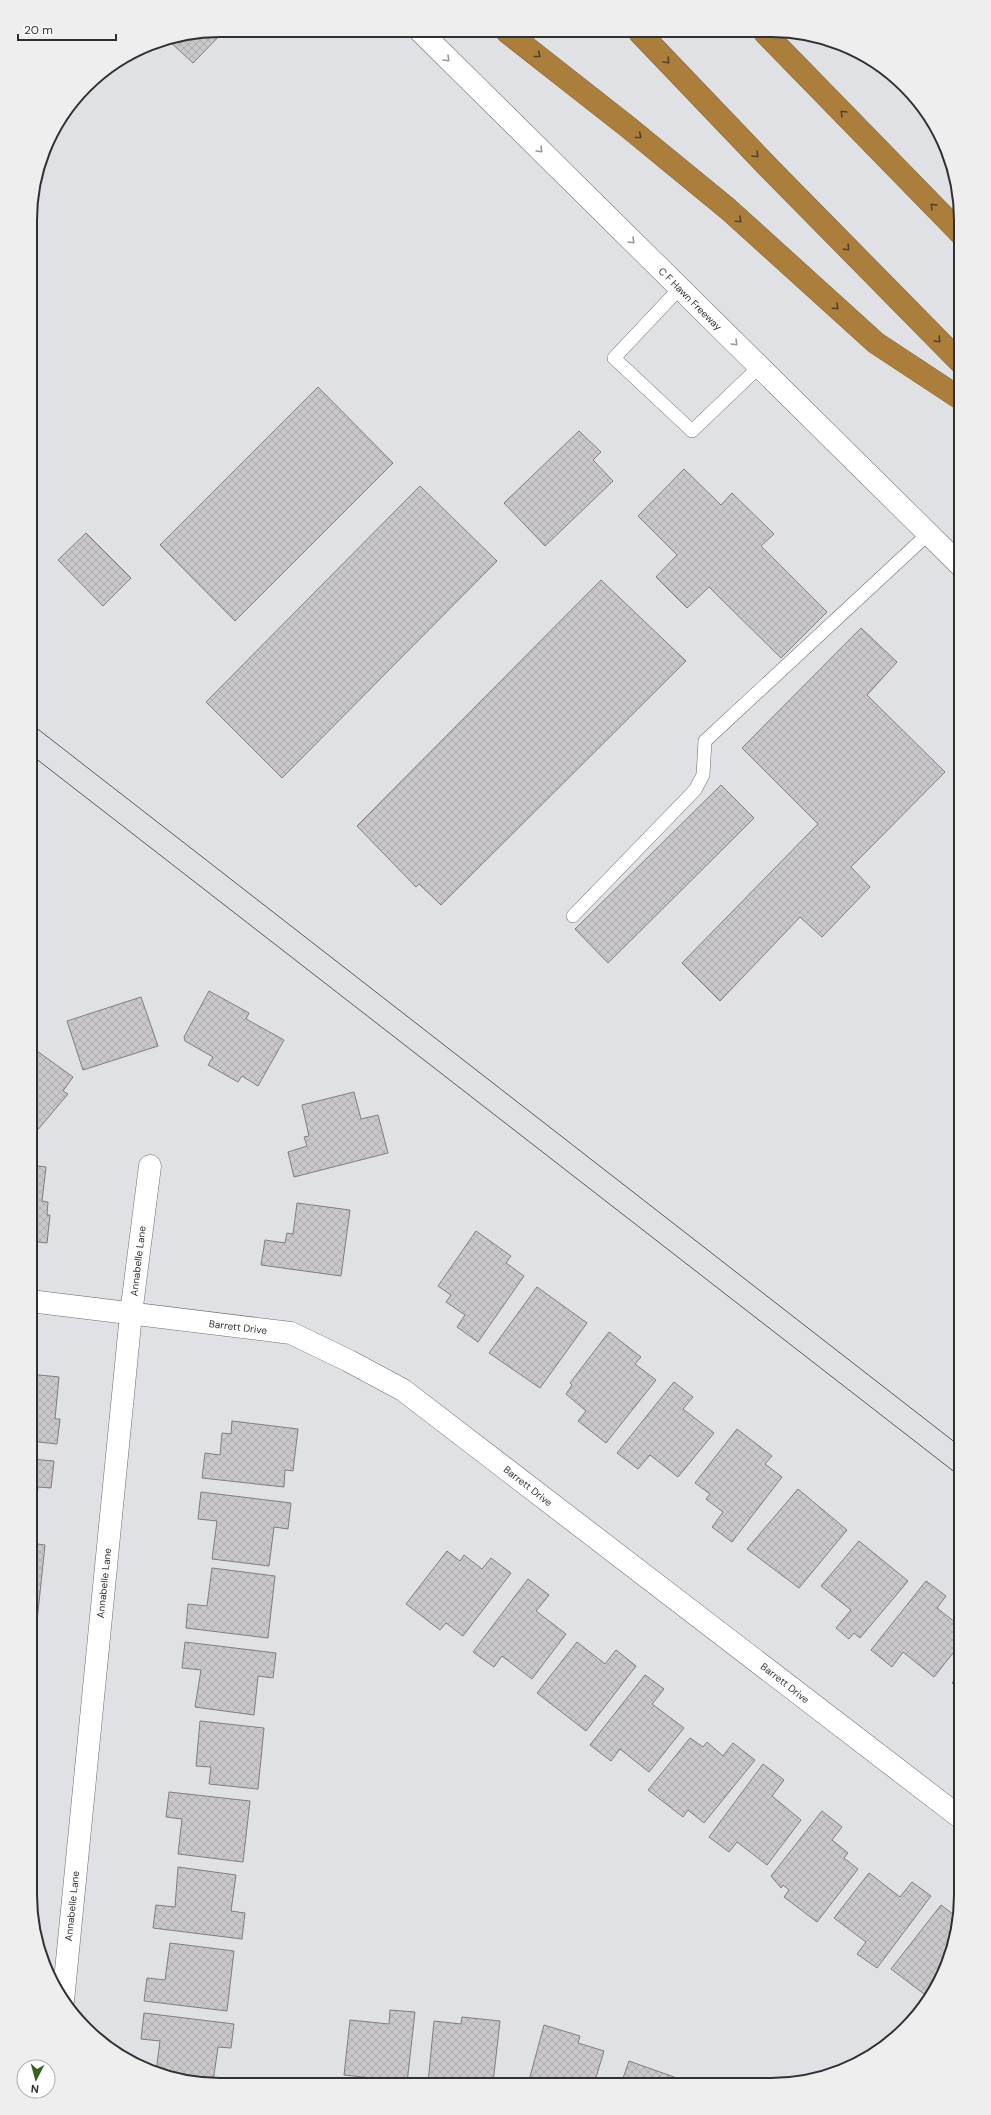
<svg xmlns="http://www.w3.org/2000/svg" width="991" height="2115" viewBox="0 0 991 2115" font-family="'DM Sans',sans-serif">
	<style>
		.building { fill: url(#building-cross-hatch); stroke: #807d80 }
		.lines { fill: none; stroke-linecap: round; stroke-linejoin: round }
		.lane-casing { stroke: #6c6d70; stroke-width: 14 }
		.street-casing { stroke: #6c6d70; stroke-width: 23 }
		.secondary-casing { stroke: #6c6d70; stroke-width: 23 }
		.highway-casing { stroke: #806338; stroke-width: 23 }
		.lane { stroke: #fff; stroke-width: 13 }
		.street { stroke: #fff; stroke-width: 22 }
		.secondary { stroke: #fff; stroke-width: 22 }
		.highway { stroke: #ac7e3b; stroke-width: 22 }
		.tram { stroke: #5b5c5e; stroke-width: 1 }
		.oneway { stroke: #4e4434 }
		.oneway2 { stroke: #979898 }
		.labels { text-anchor: middle; dominant-baseline: central; stroke-width: 3.5; stroke-linejoin: round; paint-order: stroke }
		.street-label { font-size: 10px; fill: #2f3031; stroke: #fff }
		.rim { fill: none; stroke: #2f3031; stroke-width: 2 }
	</style>
	<defs>
		<pattern id="building-cross-hatch" width="8" height="8" patternUnits="userSpaceOnUse"><rect width="8" height="8" fill="#cac7cb"/><path d="M0 0l8 8M0 8l8-8" fill="none" stroke="#aeabaf"/></pattern>
	</defs>
	<rect width="100%" height="100%" fill="#dfe1e5"/>
	<!-- building -->
	<g class="building">
		<polygon points="220,30 225,30 193,63 168,40"/>
		<polygon points="318,387 393,463 235,621 160,545"/>
		<polygon points="579,431 601,452 593,460 613,481 545,546 504,503"/>
		<polygon points="684,469 721,505 732,493 774,534 761,546 827,612 781,658 709,587 687,608 656,577 677,555 638,516"/>
		<polygon points="420,486 497,561 282,778 206,702"/>
		<polygon points="86,533 131,578 103,606 58,560"/>
		<polygon points="601,580 686,661 441,905 419,884 416,887 357,826"/>
		<polygon points="861,628 897,662 867,695 945,772 851,867 870,887 822,937 800,917 720,1001 682,963 818,824 742,748"/>
		<polygon points="721,785 754,818 608,963 575,929"/>
		<polygon points="209,991 249,1013 246,1019 284,1040 258,1086 242,1076 238,1082 208,1065 213,1057 185,1041 184,1037"/>
		<polygon points="141,997 158,1046 83,1070 67,1021"/>
		<polygon points="37,1051 73,1077 63,1091 68,1094 30,1139 30,1061"/>
		<polygon points="354,1092 361,1119 378,1115 388,1153 294,1177 288,1152 307,1146 304,1137 309,1136 302,1105"/>
		<polygon points="30,1165 46,1167 42,1201 48,1202 47,1215 50,1215 47,1243 30,1241"/>
		<polygon points="297,1203 350,1210 341,1276 261,1265 265,1240 285,1243 287,1233 293,1234"/>
		<polygon points="476,1231 511,1256 506,1263 524,1276 478,1342 457,1327 465,1315 446,1302 451,1295 438,1286"/>
		<polygon points="537,1287 587,1323 540,1388 489,1353"/>
		<polygon points="609,1332 641,1357 635,1364 656,1380 606,1443 578,1421 586,1411 566,1394 572,1385 570,1383"/>
		<polygon points="30,1374 59,1377 55,1419 60,1419 57,1444 30,1441"/>
		<polygon points="674,1382 693,1397 683,1409 714,1433 678,1477 650,1455 638,1469 617,1453"/>
		<polygon points="232,1421 298,1429 293,1471 285,1470 284,1487 202,1478 205,1453 220,1455 222,1433 231,1434"/>
		<polygon points="737,1429 772,1456 765,1464 782,1477 732,1542 712,1527 723,1512 706,1499 710,1494 695,1483"/>
		<polygon points="30,1459 54,1461 51,1488 38,1487 34,1529 30,1529"/>
		<polygon points="798,1489 847,1530 799,1588 747,1549"/>
		<polygon points="201,1492 291,1503 288,1529 274,1527 269,1566 212,1559 217,1521 198,1519"/>
		<polygon points="859,1541 908,1581 860,1638 854,1633 849,1639 836,1628 851,1610 821,1586"/>
		<polygon points="30,1543 45,1545 37,1621 30,1620"/>
		<polygon points="447,1551 460,1561 464,1555 482,1569 491,1558 511,1573 463,1636 446,1623 440,1630 406,1604"/>
		<polygon points="212,1568 275,1576 268,1638 186,1628 188,1604 207,1606"/>
		<polygon points="528,1579 549,1595 536,1611 566,1634 532,1679 502,1656 494,1667 473,1652"/>
		<polygon points="926,1581 946,1596 937,1608 961,1627 961,1643 934,1677 903,1652 892,1667 871,1650"/>
		<polygon points="185,1642 276,1653 273,1678 258,1676 254,1715 195,1707 201,1670 182,1668"/>
		<polygon points="577,1642 605,1664 616,1650 636,1666 586,1731 537,1693"/>
		<polygon points="30,1647 35,1648 31,1682 30,1682"/>
		<polygon points="961,1671 961,1690 952,1683"/>
		<polygon points="645,1675 664,1689 652,1704 684,1728 649,1772 620,1749 611,1761 590,1745"/>
		<polygon points="200,1721 264,1728 258,1789 209,1784 211,1767 196,1766"/>
		<polygon points="690,1738 703,1747 707,1742 723,1756 733,1743 755,1760 704,1823 688,1810 683,1817 648,1790"/>
		<polygon points="763,1764 784,1780 772,1796 801,1820 767,1865 737,1842 729,1852 709,1837"/>
		<polygon points="169,1792 250,1801 243,1862 178,1854 182,1819 166,1817"/>
		<polygon points="822,1811 842,1827 832,1840 848,1853 844,1858 858,1869 817,1922 784,1897 789,1890 783,1885 781,1888 771,1876"/>
		<polygon points="178,1867 236,1875 231,1911 245,1913 242,1939 153,1928 156,1905 175,1907"/>
		<polygon points="869,1873 900,1897 912,1882 931,1896 877,1968 857,1954 866,1942 834,1918"/>
		<polygon points="941,1905 958,1918 956,1926 951,1933 954,1935 946,1968 928,1997 891,1969"/>
		<polygon points="170,1943 234,1951 227,2011 144,2001 147,1978 165,1980"/>
		<polygon points="390,2010 415,2012 407,2083 381,2083 381,2079 344,2075 350,2020 389,2024"/>
		<polygon points="144,2013 234,2024 231,2048 218,2047 213,2082 183,2081 156,2072 160,2041 141,2039"/>
		<polygon points="462,2017 500,2021 493,2083 428,2083 434,2021 461,2024"/>
		<polygon points="544,2025 580,2036 578,2043 604,2051 594,2084 528,2084"/>
		<polygon points="629,2061 688,2082 687,2084 621,2084"/>
	</g>
	<g class="lines">
		<!-- lane casing -->
		<g class="lane-casing">
			<g id="lane">
				<polyline points="680,288 614,358 692,431 759,367"/>
				<polyline points="573,916 695,790 703,775 705,741 928,534"/>
			</g>
		</g>
		<!-- street casing -->
		<g class="street-casing">
			<g id="street">
				<polyline points="30,1301 291,1333 349,1361 403,1390 961,1818"/>
				<polyline points="63,2001 131,1314 150,1166"/>
			</g>
		</g>
		<!-- secondary casing -->
		<g class="secondary-casing">
			<polyline id="secondary" points="420,31 961,566"/>
		</g>
		<!-- highway casing -->
		<g class="highway-casing">
			<g id="highway">
				<polyline points="507,32 628,127 728,209 876,343 961,399"/>
				<polyline points="640,33 769,168 961,363"/>
				<polyline points="765,33 961,234"/>
			</g>
		</g>
		<!-- lane -->
		<use href="#lane" class="lane"/>
		<!-- street -->
		<use href="#street" class="street"/>
		<!-- secondary -->
		<use href="#secondary" class="secondary"/>
		<!-- highway -->
		<use href="#highway" class="highway"/>
		<!-- tram -->
		<g class="tram">
			<polyline points="30,723 961,1447"/>
			<polyline points="30,754 961,1477"/>
		</g>
	</g>
	<!-- one-way arrows -->
	<defs><path id="oneway-chevron" d="M-2-3.5L2.5 0L-2 3.5" fill="none" stroke-width="1.6" stroke-linecap="round" stroke-linejoin="round"/></defs>
	<g class="oneway">
		<use href="#oneway-chevron" transform="translate(538 55) rotate(39)"/>
		<use href="#oneway-chevron" transform="translate(667 61) rotate(46)"/>
		<use href="#oneway-chevron" transform="translate(843 113) rotate(-134)"/>
		<use href="#oneway-chevron" transform="translate(639 136) rotate(39)"/>
		<use href="#oneway-chevron" transform="translate(756 155) rotate(46)"/>
		<use href="#oneway-chevron" transform="translate(933 206) rotate(-135)"/>
		<use href="#oneway-chevron" transform="translate(739 220) rotate(42)"/>
		<use href="#oneway-chevron" transform="translate(847 248) rotate(46)"/>
		<use href="#oneway-chevron" transform="translate(836 307) rotate(42)"/>
		<use href="#oneway-chevron" transform="translate(938 340) rotate(46)"/>
	</g>
	<g class="oneway2">
		<use href="#oneway-chevron" transform="translate(447 59) rotate(45)"/>
		<use href="#oneway-chevron" transform="translate(540 150) rotate(45)"/>
		<use href="#oneway-chevron" transform="translate(632 241) rotate(45)"/>
		<use href="#oneway-chevron" transform="translate(735 343) rotate(45)"/>
	</g>
	<g class="labels">
		<!-- street labels -->
		<g class="street-label">
			<text transform="translate(690 299) rotate(45)">C F Hawn Freeway</text>
			<text transform="translate(138 1261) rotate(-83)">Annabelle Lane</text>
			<text transform="translate(238 1327) rotate(7)">Barrett Drive</text>
			<text transform="translate(528 1486) rotate(38)">Barrett Drive</text>
			<text transform="translate(104 1583) rotate(-84)">Annabelle Lane</text>
			<text transform="translate(785 1683) rotate(38)">Barrett Drive</text>
			<text transform="translate(72 1906) rotate(-84)">Annabelle Lane</text>
		</g>
	</g>
	<!-- crop -->
	<path d="M0 0H991V2115H0ZM220 37H771A183 183 0 0 1 954 220V1895A183 183 0 0 1 771 2078H220A183 183 0 0 1 37 1895V220A183 183 0 0 1 220 37Z" fill="#eeeeef" fill-rule="evenodd"/>
	<path class="rim" d="M220 37H771A183 183 0 0 1 954 220V1895A183 183 0 0 1 771 2078H220A183 183 0 0 1 37 1895V220A183 183 0 0 1 220 37Z"/>
	<!-- north arrow -->
	<g transform="translate(36 2079) rotate(186)"><circle r="19" fill="#ffffff" stroke="#acacad"/>
	<path d="M0-3L7 15L0 10L-7 15Z" fill="#376320"/>
	<text y="-6" font-size="11" font-weight="bold" text-anchor="middle" fill="#2f3031">N</text>
	</g>
	<!-- scale -->
	<path d="M18 34v6h98v-6" fill="none" stroke="#2f3031" stroke-width="2"/>
	<text x="24" y="34" font-size="12" fill="#2f3031" stroke="#ffffff" stroke-width="3" paint-order="stroke">20 m</text>
</svg>
